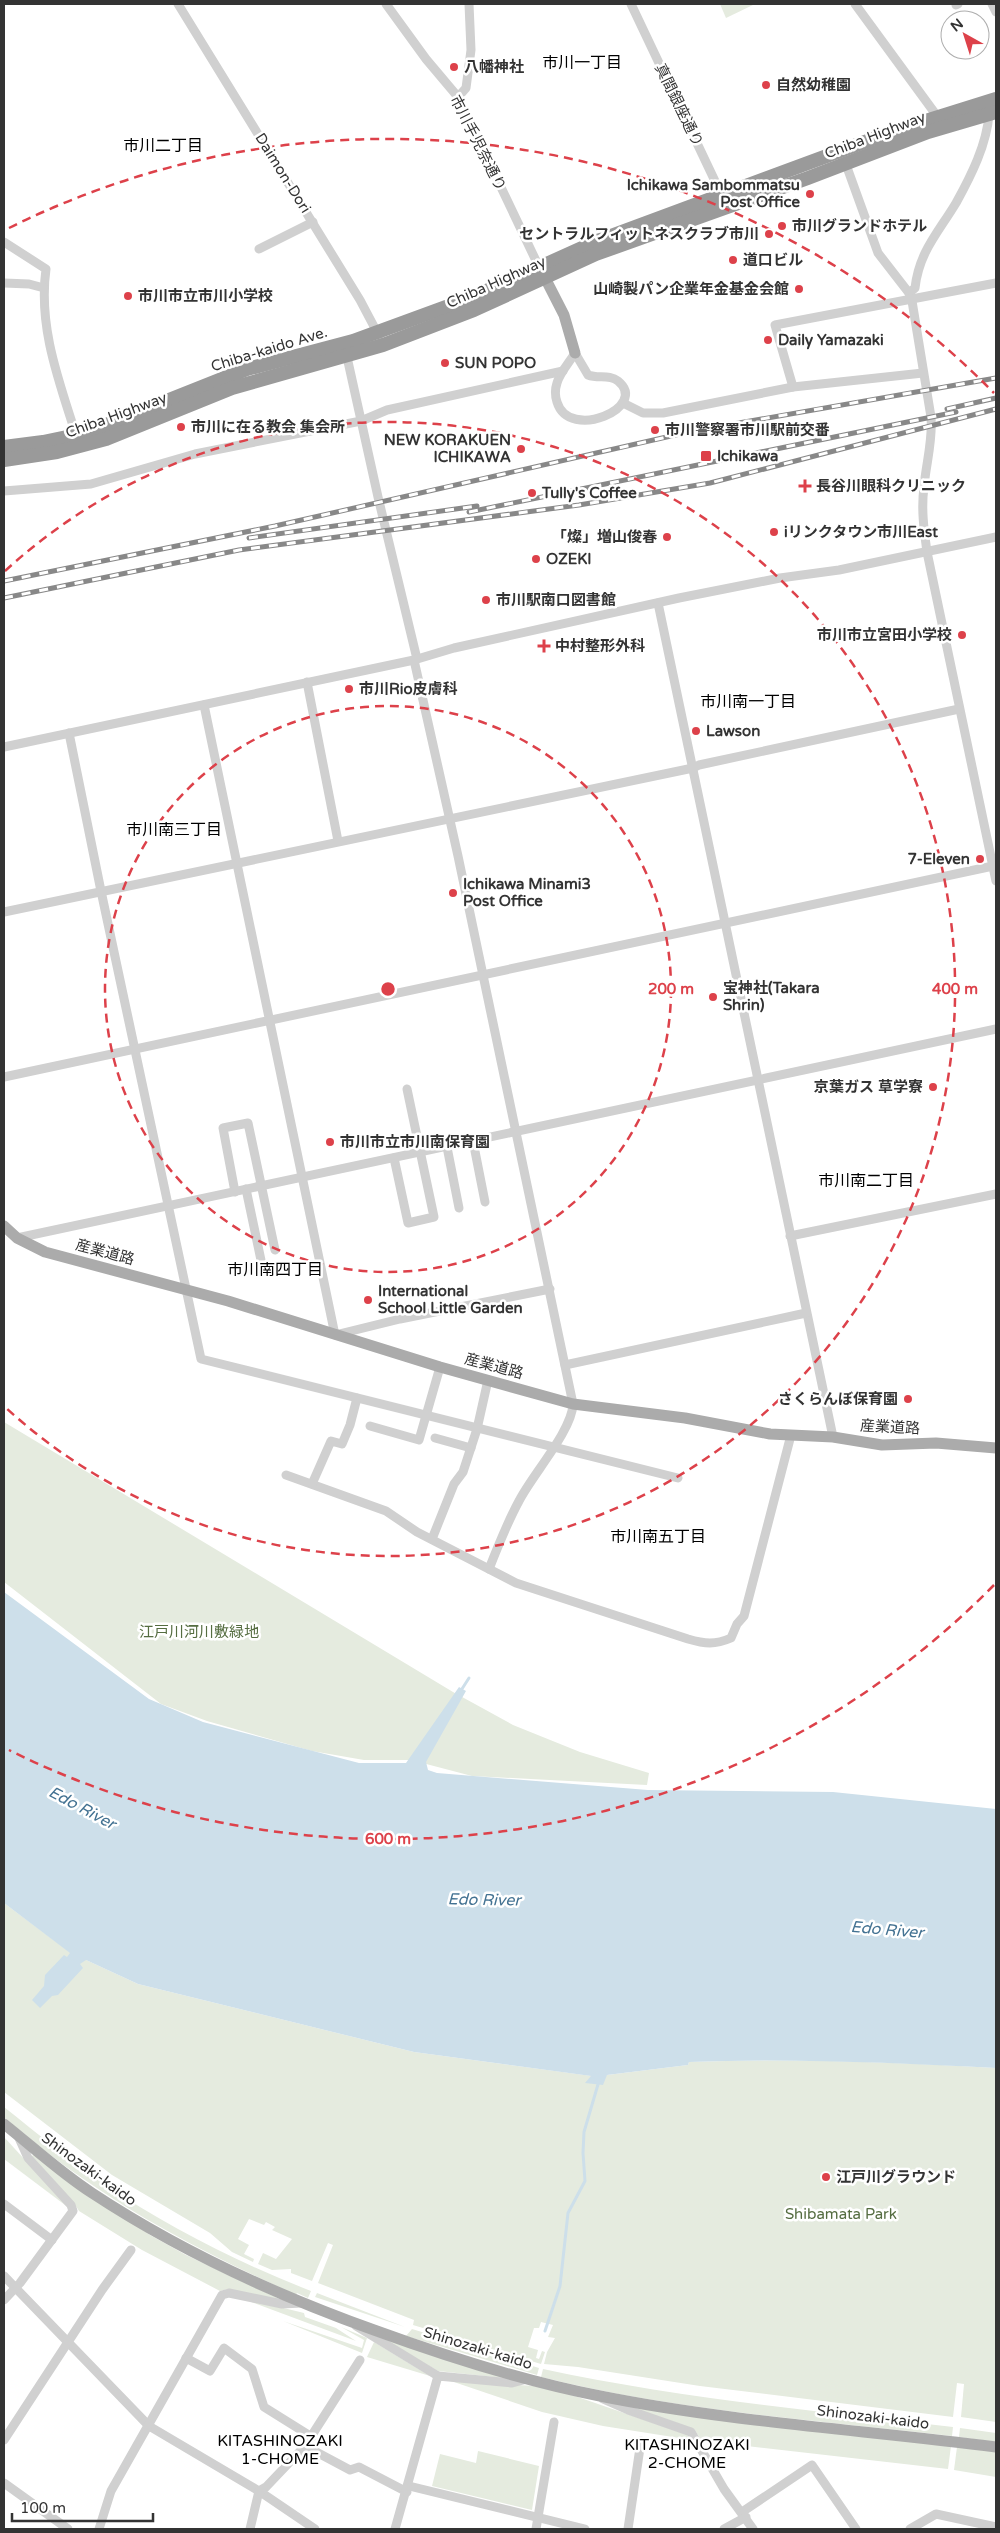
<svg xmlns="http://www.w3.org/2000/svg" width="1000" height="2533" viewBox="0 0 1000 2533" font-family="'Varela Round','Noto Sans JP',sans-serif">
	<style>
		.green { fill: #e5ebdf }
		.water { fill: #cddfea }
		.lines { fill: none; stroke-linecap: round; stroke-linejoin: round }
		.stream { stroke: #cddfea; stroke-width: 3 }
		.minor { stroke: #d0d0d0; stroke-width: 9 }
		.major { stroke: #ababab; stroke-width: 11 }
		.highway { stroke: #9a9a9a; stroke-width: 14 }
		.rail-casing { stroke: #888; stroke-width: 5 }
		.rail { stroke: #fff; stroke-width: 3; stroke-dasharray: 9; stroke-linecap: butt }
		.ring { fill: none; stroke: #dd414a; stroke-width: 2.5; stroke-dasharray: 9 6 }
		.poi-dot { fill: #dd414a; stroke: #fff; stroke-width: 2 }
		.labels { text-anchor: middle; dominant-baseline: central; stroke-width: 5; stroke-linejoin: round; paint-order: stroke }
		.poi-label { font-size: 15px; font-weight: bold; fill: #333; stroke: #fff; text-anchor: start }
		.street-label { font-size: 15px; fill: #333; stroke: #fff }
		.park-label { font-size: 15px; fill: #556d41; stroke: #fff }
		.neighbourhood-label { font-size: 16px; fill: #000; stroke: #fff }
		.water-label { font-size: 16px; font-style: italic; fill: #437292; stroke: #fff }
		.centre { fill: #dd414a; stroke: #fff; stroke-width: 2.5 }
		.ring-label { font-size: 15px; text-anchor: middle; font-weight: bold; fill: #dd414a; stroke: #fff; stroke-width: 5; stroke-linejoin: round; paint-order: stroke }
	</style>
	<rect width="100%" height="100%" fill="#fff"/>
	<!-- green -->
	<g class="green">
		<polygon points="720,4 755,4 726,18"/>
		<polygon points="4,1422 453,1692 513,1725 580,1752 649,1773 647,1785 472,1776 411,1760 364,1760 312,1751 207,1721 161,1704 4,1582"/>
		<path d="M 4,1903 L 71,1953 L 138,1984 L 414,2052 L 592,2076 L 586,2083 L 607,2075 L 688,2065 L 689,2062 C 792,2058 894,2062 996,2068 L 996,2422 L 961,2417 L 964,2384 L 957,2383 L 953,2417 L 700,2386 L 578,2367 L 544,2364 L 547,2352 L 555,2338 L 548,2337 L 553,2325 L 541,2322 L 539,2328 L 534,2328 L 528,2347 L 538,2350 L 536,2358 L 539,2359 L 542,2351 L 545,2352 L 541,2364 L 413,2325 L 414,2320 L 318,2283 L 333,2245 L 328,2243 L 312,2281 L 291,2273 L 291,2269 L 272,2270 L 258,2264 L 263,2253 L 276,2259 L 292,2239 L 272,2230 L 275,2227 L 266,2222 L 264,2225 L 249,2219 L 238,2239 L 249,2245 L 244,2254 L 254,2259 L 253,2262 L 232,2252 L 210,2233 L 112,2175 L 4,2092 Z"/>
		<path d="M 4,2107 C 37,2133 69,2160 104,2184 C 168,2227 239,2263 311,2291 L 308,2298 L 297,2293 L 296,2295 C 222,2261 149,2225 82,2178 C 55,2160 29,2138 4,2117 Z"/>
		<polygon points="4,2137 69,2208 4,2159"/>
		<polygon points="33,2154 150,2235 186,2255 286,2302 228,2289 220,2291 142,2250 79,2211 74,2203 32,2157"/>
		<polygon points="317,2293 405,2327 315,2297"/>
		<polygon points="235,2296 304,2313 305,2317 336,2328 356,2341"/>
		<polygon points="283,2321 362,2348 364,2340 341,2327 367,2338 362,2353"/>
		<polygon points="412,2329 539,2368 537,2375 406,2336"/>
		<polygon points="379,2337 512,2379 438,2371"/>
		<polygon points="374,2342 430,2376 367,2357"/>
		<path d="M 543,2369 C 678,2398 816,2411 953,2427 L 952,2436 C 815,2420 675,2411 541,2377 Z"/>
		<polygon points="448,2380 534,2386 569,2394 688,2435 692,2440 603,2426 542,2412"/>
		<polygon points="627,2406 951,2446 948,2469 702,2441 694,2429"/>
		<polygon points="960,2428 996,2433 996,2442 959,2437"/>
		<polygon points="957,2447 996,2452 996,2477 954,2470"/>
		<polygon points="478,2451 539,2466 532,2510 432,2486 440,2454 476,2463"/>
	</g>
	<!-- water -->
	<path class="water" d="M 4,1592 L 149,1699 L 203,1722 L 359,1763 L 406,1763 L 459,1687 L 466,1691 L 426,1762 L 428,1770 L 437,1773 L 648,1790 L 833,1792 L 996,1809 L 996,2068 C 894,2063 792,2058 689,2062 L 688,2065 L 607,2075 L 603,2085 L 585,2083 L 591,2076 L 414,2052 L 138,1984 L 86,1960 L 80,1964 L 83,1968 L 58,1995 L 52,1996 L 40,2008 L 32,2000 L 44,1986 L 45,1975 L 64,1955 L 67,1957 L 70,1953 L 4,1903 Z"/>
	<g class="lines">
		<!-- stream -->
		<g class="stream">
			<polyline points="460,1692 469,1678"/>
			<polyline points="545,2331 560,2286 568,2213 585,2181 583,2153 584,2132 599,2081"/>
		</g>
		<!-- minor -->
		<g class="minor">
			<polyline points="178,4 360,300 379,336"/>
			<polyline points="386,4 426,59 458,97 539,267"/>
			<polyline points="631,4 723,198"/>
			<polyline points="855,4 937,116"/>
			<polyline points="992,4 996,12"/>
			<polyline points="956,5 958,4"/>
			<polyline points="458,97 466,88 471,50 469,4"/>
			<path d="M 844,159 L 878,253 L 909,293 L 912,301 L 931,417 C 933,441 926,463 924,487 C 921,509 924,530 927,552 L 996,881"/>
			<path d="M 4,242 L 46,269 C 38,327 59,381 76,435"/>
			<polyline points="259,249 313,222"/>
			<polyline points="4,283 29,284 44,288"/>
			<path d="M 909,293 L 915,288 C 919,252 938,233 956,203 C 971,176 987,144 989,114"/>
			<path d="M 575,353 L 588,375 C 598,379 609,374 618,381 C 650,407 569,442 557,402 C 555,396 555,389 557,383 C 560,372 569,363 575,353 Z"/>
			<polyline points="347,357 378,497 417,659"/>
			<polyline points="793,387 775,325 996,283"/>
			<polyline points="623,403 643,413 663,413 793,387 923,373"/>
			<polyline points="4,491 91,484 195,454 361,421 387,410 563,371"/>
			<polyline points="658,603 833,1437"/>
			<path d="M 414,660 L 458,856 L 573,1404 C 572,1431 532,1475 519,1501 C 507,1523 498,1546 489,1569"/>
			<polyline points="307,682 338,841"/>
			<polyline points="204,705 335,1335 400,1319 550,1289"/>
			<polyline points="69,733 101,891 201,1359 678,1478"/>
			<polyline points="4,747 414,660 454,648 679,598 780,578 839,570 996,537"/>
			<polyline points="4,912 693,768 699,765 959,709"/>
			<polyline points="4,1077 993,866"/>
			<polyline points="473,1141 485,1202"/>
			<polyline points="447,1147 459,1208"/>
			<polyline points="394,1158 408,1223 434,1217 407,1089"/>
			<polyline points="246,1189 262,1265"/>
			<polyline points="235,1192 223,1128 248,1123 275,1250"/>
			<polyline points="790,1236 996,1194"/>
			<polyline points="17,1238 996,1029"/>
			<polyline points="565,1365 806,1313"/>
			<polyline points="370,1426 419,1440 440,1367"/>
			<polyline points="435,1438 471,1448"/>
			<path d="M 286,1475 L 386,1511 L 417,1532 L 516,1583 L 688,1639 C 705,1644 715,1645 731,1638 L 737,1624 L 744,1616 L 791,1435"/>
			<polyline points="312,1484 331,1441 342,1444 350,1425 357,1398"/>
			<polyline points="432,1539 454,1484 463,1472 477,1429 488,1380"/>
			<polyline points="4,2204 52,2240"/>
			<polyline points="4,2276 149,2426 259,2491 315,2529"/>
			<polyline points="4,2300 20,2283 73,2211 71,2205 28,2158 18,2136"/>
			<polyline points="356,2326 438,2376"/>
			<polyline points="186,2358 210,2371 224,2348 252,2369 264,2407 312,2437"/>
			<polyline points="603,2399 628,2410 691,2432 724,2489 753,2529"/>
			<polyline points="4,2440 102,2290 131,2250"/>
			<polyline points="305,2446 350,2470 359,2467 407,2492"/>
			<polyline points="4,2483 68,2529"/>
			<polyline points="409,2486 585,2529"/>
			<polyline points="742,2512 812,2465 856,2529"/>
			<polyline points="99,2529 111,2491 222,2295 229,2293 282,2304 302,2303"/>
			<polyline points="250,2529 259,2491 266,2487 305,2446 360,2360"/>
			<polyline points="395,2529 438,2376 512,2383 527,2379"/>
			<polyline points="536,2529 554,2422"/>
			<polyline points="628,2529 641,2441"/>
			<polyline points="724,2529 746,2517"/>
			<polyline points="910,2529 936,2514 996,2527"/>
		</g>
		<!-- major -->
		<g class="major">
			<polyline points="541,270 564,315 575,353"/>
			<polyline points="4,1226 17,1238 45,1252 228,1301 440,1367 573,1404 685,1418 770,1434 833,1437 882,1445 936,1443 996,1448"/>
			<path d="M 4,2124 C 33,2147 61,2173 92,2193 C 180,2251 276,2295 374,2330 C 448,2357 523,2381 600,2396 C 730,2422 864,2430 996,2447"/>
		</g>
		<!-- highway -->
		<g class="highway">
			<polyline points="4,447 43,442 86,433 247,369 353,341 473,297 600,240 897,130 996,99"/>
			<polyline points="4,460 57,452 106,439 232,388 383,345 474,310 596,254 808,178 928,132 996,112"/>
		</g>
		<!-- rail casing -->
		<g class="rail-casing">
			<g id="rail">
				<polyline points="947,409 996,398"/>
				<polyline points="469,512 956,412"/>
				<polyline points="249,538 477,506"/>
				<polyline points="4,581 275,526 693,431 996,378"/>
				<polyline points="4,598 239,550 579,505 710,483 996,409"/>
			</g>
		</g>
		<!-- rail -->
		<use href="#rail" class="rail"/>
	</g>
	<!-- distance rings -->
	<g class="ring">
		<circle cx="388" cy="989" r="283"/>
		<path d="M5 571A567 567 0 1 1 5 1407"/>
		<path d="M994 1585A850 850 0 0 1 9 1750M9 228A850 850 0 0 1 994 393"/>
	</g>
	<!-- markers -->
	<g class="poi-dot">
		<circle cx="454" cy="67" r="5"/>
		<circle cx="766" cy="85" r="5"/>
		<circle cx="810" cy="194" r="5"/>
		<circle cx="782" cy="226" r="5"/>
		<circle cx="769" cy="234" r="5"/>
		<circle cx="733" cy="260" r="5"/>
		<circle cx="799" cy="289" r="5"/>
		<circle cx="128" cy="296" r="5"/>
		<circle cx="768" cy="340" r="5"/>
		<circle cx="445" cy="363" r="5"/>
		<circle cx="181" cy="427" r="5"/>
		<circle cx="655" cy="430" r="5"/>
		<circle cx="521" cy="449" r="5"/>
		<rect x="700" y="450" width="12" height="12" rx="2.5"/>
		<path d="M802.5 478.5h5v5h5v5h-5v5h-5v-5h-5v-5h5z"/>
		<circle cx="532" cy="493" r="5"/>
		<circle cx="774" cy="532" r="5"/>
		<circle cx="667" cy="537" r="5"/>
		<circle cx="536" cy="559" r="5"/>
		<circle cx="486" cy="600" r="5"/>
		<circle cx="962" cy="635" r="5"/>
		<path d="M541.5 638.5h5v5h5v5h-5v5h-5v-5h-5v-5h5z"/>
		<circle cx="349" cy="689" r="5"/>
		<circle cx="696" cy="731" r="5"/>
		<circle cx="980" cy="859" r="5"/>
		<circle cx="453" cy="893" r="5"/>
		<circle cx="713" cy="997" r="5"/>
		<circle cx="933" cy="1087" r="5"/>
		<circle cx="330" cy="1142" r="5"/>
		<circle cx="368" cy="1300" r="5"/>
		<circle cx="908" cy="1399" r="5"/>
		<circle cx="826" cy="2177" r="5"/>
	</g>
	<g class="labels">
		<!-- poi labels -->
		<g class="poi-label">
			<text x="464" y="67">八幡神社</text>
			<text x="776" y="85">自然幼稚園</text>
			<text x="800" y="185" text-anchor="end">Ichikawa Sambommatsu<tspan x="800" dy="17">Post Office</tspan></text>
			<text x="792" y="226">市川グランドホテル</text>
			<text x="759" y="234" text-anchor="end">セントラルフィットネスクラブ市川</text>
			<text x="743" y="260">道口ビル</text>
			<text x="789" y="289" text-anchor="end">山崎製パン企業年金基金会館</text>
			<text x="138" y="296">市川市立市川小学校</text>
			<text x="778" y="340">Daily Yamazaki</text>
			<text x="455" y="363">SUN POPO</text>
			<text x="191" y="427">市川に在る教会 集会所</text>
			<text x="665" y="430">市川警察署市川駅前交番</text>
			<text x="511" y="440" text-anchor="end">NEW KORAKUEN<tspan x="511" dy="17">ICHIKAWA</tspan></text>
			<text x="717" y="456">Ichikawa</text>
			<text x="816" y="486">長谷川眼科クリニック</text>
			<text x="542" y="493">Tully's Coffee</text>
			<text x="784" y="532">iリンクタウン市川East</text>
			<text x="657" y="537" text-anchor="end">「燦」増山俊春</text>
			<text x="546" y="559">OZEKI</text>
			<text x="496" y="600">市川駅南口図書館</text>
			<text x="952" y="635" text-anchor="end">市川市立宮田小学校</text>
			<text x="555" y="646">中村整形外科</text>
			<text x="359" y="689">市川Rio皮膚科</text>
			<text x="706" y="731">Lawson</text>
			<text x="970" y="859" text-anchor="end">7-Eleven</text>
			<text x="463" y="884">Ichikawa Minami3<tspan x="463" dy="17">Post Office</tspan></text>
			<text x="723" y="988">宝神社(Takara<tspan x="723" dy="17">Shrin)</tspan></text>
			<text x="923" y="1087" text-anchor="end">京葉ガス 草学寮</text>
			<text x="340" y="1142">市川市立市川南保育園</text>
			<text x="378" y="1291">International<tspan x="378" dy="17">School Little Garden</tspan></text>
			<text x="898" y="1399" text-anchor="end">さくらんぼ保育園</text>
			<text x="836" y="2177">江戸川グラウンド</text>
		</g>
		<!-- street labels -->
		<g class="street-label">
			<text transform="translate(679 105) rotate(64)">真間銀座通り</text>
			<text transform="translate(875 135) rotate(-21)">Chiba Highway</text>
			<text transform="translate(478 143) rotate(63)">市川手児奈通り</text>
			<text transform="translate(283 173) rotate(58)">Daimon-Dori</text>
			<text transform="translate(496 282) rotate(-24)">Chiba Highway</text>
			<text transform="translate(269 349) rotate(-17)">Chiba-kaido Ave.</text>
			<text transform="translate(116 415) rotate(-20)">Chiba Highway</text>
			<text transform="translate(105 1252) rotate(15)">産業道路</text>
			<text transform="translate(494 1366) rotate(15)">産業道路</text>
			<text transform="translate(890 1427) rotate(3)">産業道路</text>
			<text transform="translate(89 2169) rotate(36)">Shinozaki-kaido</text>
			<text transform="translate(478 2348) rotate(17)">Shinozaki-kaido</text>
			<text transform="translate(873 2417) rotate(7)">Shinozaki-kaido</text>
		</g>
		<!-- park labels -->
		<g class="park-label">
			<text x="199" y="1632">江戸川河川敷緑地</text>
			<text x="841" y="2214">Shibamata Park</text>
		</g>
		<!-- neighbourhood labels -->
		<g class="neighbourhood-label">
			<text x="582" y="63">市川一丁目</text>
			<text x="163" y="146">市川二丁目</text>
			<text x="748" y="702">市川南一丁目</text>
			<text x="174" y="830">市川南三丁目</text>
			<text x="866" y="1181">市川南二丁目</text>
			<text x="275" y="1270">市川南四丁目</text>
			<text x="658" y="1537">市川南五丁目</text>
			<text x="280" y="2441">KITASHINOZAKI<tspan x="280" dy="18">1-CHOME</tspan></text>
			<text x="687" y="2445">KITASHINOZAKI<tspan x="687" dy="18">2-CHOME</tspan></text>
		</g>
		<!-- water labels -->
		<g class="water-label">
			<text transform="translate(82 1808) rotate(28)">Edo River</text>
			<text transform="translate(484 1900) rotate(1)">Edo River</text>
			<text transform="translate(887 1930) rotate(5)">Edo River</text>
		</g>
	</g>
	<circle cx="388" cy="989" r="8" class="centre"/>
	<g class="ring-label">
		<text x="671" y="994">200 m</text>
		<text x="955" y="994">400 m</text>
		<text x="388" y="1844">600 m</text>
	</g>
	<!-- border -->
	<rect width="1000" height="2533" fill="none" stroke="#333333" stroke-width="10"/>
	<!-- north arrow -->
	<g transform="translate(965 35) rotate(321)"><circle r="24" fill="#ffffff" stroke="#adadad"/>
	<path d="M0-4L9 19L0 12L-9 19Z" fill="#dd414a"/>
	<text y="-8" font-size="14" font-weight="bold" text-anchor="middle" fill="#333333">N</text>
	</g>
	<!-- scale -->
	<path d="M12 2513v8h141v-8" fill="none" stroke="#333333" stroke-width="2.5"/>
	<text x="20" y="2513" font-size="15" fill="#333333" stroke="#ffffff" stroke-width="4" paint-order="stroke">100 m</text>
</svg>
